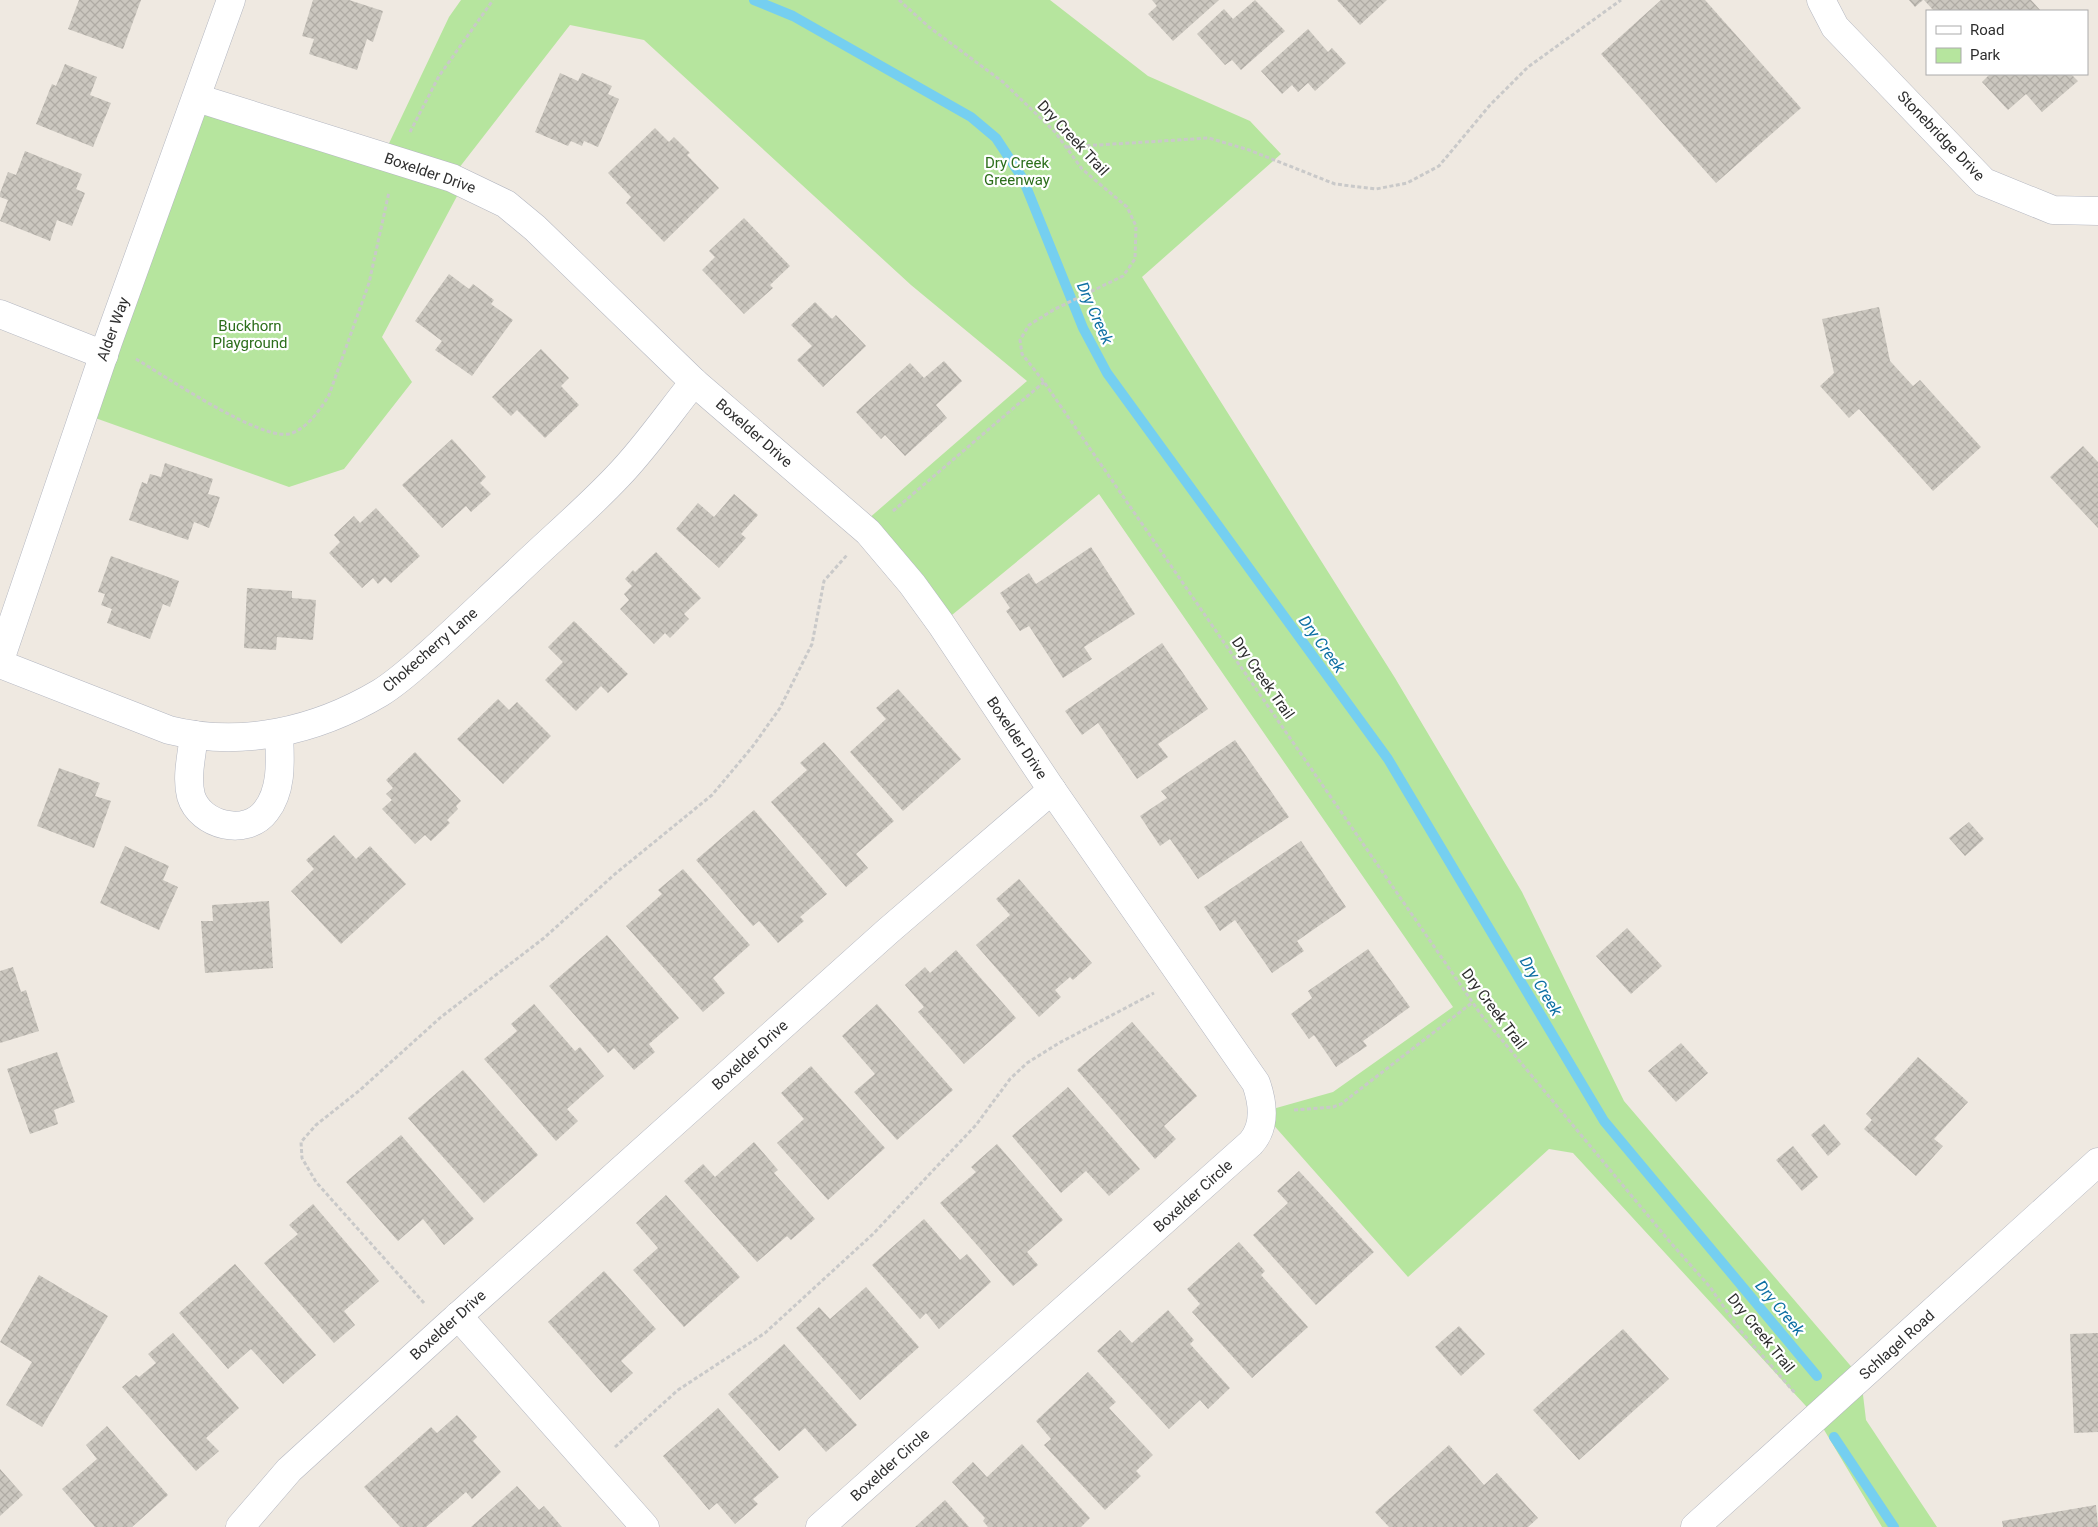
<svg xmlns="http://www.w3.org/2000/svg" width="2098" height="1527" viewBox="0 0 2098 1527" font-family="Roboto,sans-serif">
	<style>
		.park { fill: #b6e59e }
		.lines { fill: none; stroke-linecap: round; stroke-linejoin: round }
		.stream { stroke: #75cff0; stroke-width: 10 }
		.building { fill: url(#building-cross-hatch) }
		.street-casing { stroke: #b4b7c1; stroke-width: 29 }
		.path { stroke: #c9c9c9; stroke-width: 3; stroke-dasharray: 4 2.5; stroke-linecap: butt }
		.street { stroke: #fff; stroke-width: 28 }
		.labels { text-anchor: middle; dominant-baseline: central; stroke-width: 4.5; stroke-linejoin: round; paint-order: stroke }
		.street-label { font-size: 15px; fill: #2e2e2e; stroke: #fff }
		.park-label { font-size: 15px; fill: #2c6e1b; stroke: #fff }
		.water-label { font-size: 16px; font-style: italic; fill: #0d6fa3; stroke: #fff }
	</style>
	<defs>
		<pattern id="building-cross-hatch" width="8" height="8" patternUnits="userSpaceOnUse" patternTransform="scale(1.25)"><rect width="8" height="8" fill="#cbc7bf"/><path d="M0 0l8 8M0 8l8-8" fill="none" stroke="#afaba4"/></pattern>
	</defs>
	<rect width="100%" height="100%" fill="#efe9e1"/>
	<!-- park -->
	<polygon class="park" points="461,0 1050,0 1148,76 1250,121 1281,154 1142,277 1395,678 1522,892 1624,1101 1861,1378 1866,1420 1937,1527 1882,1527 1817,1418 1573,1153 1549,1149 1408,1277 1262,1112 1333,1092 1453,1007 1099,494 941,624 860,526 1027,381 911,285 644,40 570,25 452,177 464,183 382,337 412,382 344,469 289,487 84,414 197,98 383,156 449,17"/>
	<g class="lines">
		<!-- stream -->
		<g class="stream">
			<polyline points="754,0 793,16 971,117 996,138 1023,179 1083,328 1107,373 1388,759 1604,1121 1817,1376"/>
			<polyline points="1834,1437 1894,1527"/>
		</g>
	</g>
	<!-- building -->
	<g class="building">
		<polygon points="79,0 141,0 123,49 68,29"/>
		<polygon points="313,0 349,0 383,11 373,42 367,39 357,70 309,54 314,39 302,36"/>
		<polygon points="1152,0 1219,0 1173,41 1148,14 1157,6"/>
		<polygon points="1255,0 1285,31 1241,70 1232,60 1225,65 1197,34 1224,9 1233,19"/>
		<polygon points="1337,0 1387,0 1360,25"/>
		<polygon points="1661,0 1705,0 1801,108 1716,183 1601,54"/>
		<polygon points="1909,0 1923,0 1915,7"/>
		<polygon points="1924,0 2031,0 2041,11 1934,11"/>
		<polygon points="1308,29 1328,52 1332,48 1346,63 1315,91 1308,83 1298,92 1292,85 1282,94 1261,71"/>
		<polygon points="65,64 97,77 90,95 111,103 93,147 36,124 52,84 56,86"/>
		<polygon points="560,73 578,81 582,73 612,86 608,94 619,99 598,147 584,141 582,146 571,141 568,146 535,132"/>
		<polygon points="1990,74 2071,74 2078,81 2042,112 2026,94 2008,110 1982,82"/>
		<polygon points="655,128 669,142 674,137 690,153 687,155 719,188 664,242 626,203 631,197 608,173"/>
		<polygon points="25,151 82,174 76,189 85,193 72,226 57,220 50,241 0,221 8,200 0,197 0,193 8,172 16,175"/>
		<polygon points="744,218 790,266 770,285 773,288 744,314 702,270 715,257 709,251"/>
		<polygon points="449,274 469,289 473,284 494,300 491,304 513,320 472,376 435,350 442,341 415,321"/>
		<polygon points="815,302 832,319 836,315 866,346 823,387 797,360 812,346 791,325"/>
		<polygon points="1879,307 1890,361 1913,386 1920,380 1981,447 1933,491 1859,409 1849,418 1820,386 1834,373 1822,319"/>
		<polygon points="541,349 569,378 561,386 579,405 545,438 517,410 511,416 492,397"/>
		<polygon points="944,361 962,381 936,405 947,418 905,456 885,435 881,439 856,412 910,363 924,378"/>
		<polygon points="452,439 486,477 480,483 491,494 471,512 466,506 442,528 402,485"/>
		<polygon points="2083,446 2098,462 2098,528 2050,477"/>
		<polygon points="165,463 213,479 208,494 220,497 209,528 194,522 188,540 129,520 142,482 147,484 150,474 161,477"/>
		<polygon points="734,494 758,515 741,534 746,538 719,568 676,529 698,503 714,517"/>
		<polygon points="376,508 420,556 391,583 385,577 378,584 373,578 362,588 329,553 340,542 334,535 354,516 360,523"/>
		<polygon points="1091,547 1135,614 1084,647 1092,659 1063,678 1029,626 1020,631 1006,611 1010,608 1000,593 1029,573 1036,584"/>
		<polygon points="656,552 701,598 684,614 689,619 670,638 665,633 654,644 620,609 629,600 624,594 632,586 625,579 633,570 635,572"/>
		<polygon points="111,556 179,581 170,607 163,604 150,639 107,623 112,609 101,605 105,594 98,592"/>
		<polygon points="247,588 292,591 292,598 316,600 313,640 277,637 276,650 244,648"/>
		<polygon points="574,621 628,674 608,693 601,686 576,711 545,680 563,662 548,647"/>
		<polygon points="1162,643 1208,709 1158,744 1168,757 1137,779 1098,723 1082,735 1065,711"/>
		<polygon points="898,689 961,759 903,811 850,752 886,719 876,708"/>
		<polygon points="498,699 509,710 517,702 551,736 503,784 457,739"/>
		<polygon points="1235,740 1289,817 1198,879 1170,839 1160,846 1140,816 1167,798 1161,791"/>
		<polygon points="824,742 894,821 856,854 868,868 846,887 771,802 807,770 800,763"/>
		<polygon points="415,752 461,801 456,806 458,809 447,820 450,823 431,841 425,835 415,844 382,809 392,800 386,794 393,788 386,780"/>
		<polygon points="59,768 100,783 95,796 111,801 94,848 37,826"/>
		<polygon points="754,810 827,894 800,917 804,921 778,943 759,921 753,926 696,860"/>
		<polygon points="1969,822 1984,839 1965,856 1949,838"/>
		<polygon points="334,835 356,859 370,846 406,884 341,944 291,891 314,869 306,860"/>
		<polygon points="1301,841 1346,907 1297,941 1304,951 1272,973 1235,920 1220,931 1204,907"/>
		<polygon points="125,846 169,866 163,880 178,887 159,930 100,903"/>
		<polygon points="683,869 750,945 713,978 725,993 703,1012 626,926 662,894 658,890"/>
		<polygon points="1019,879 1092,963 1073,980 1070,977 1055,990 1061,997 1039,1017 976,945 1010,915 996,899"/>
		<polygon points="269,901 273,968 205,973 201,921 213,921 212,905"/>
		<polygon points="1627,928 1662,966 1631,994 1596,956"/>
		<polygon points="607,935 679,1018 649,1044 655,1052 634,1070 614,1048 608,1053 549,986"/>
		<polygon points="1368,949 1410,1007 1363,1041 1367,1046 1336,1067 1314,1035 1309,1039 1291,1014 1312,998 1308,991"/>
		<polygon points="956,950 1016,1018 964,1064 918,1012 924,1007 905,985 925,967 930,973"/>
		<polygon points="13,967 21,992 26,990 39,1031 0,1043 0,971"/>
		<polygon points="534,1004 575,1051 580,1047 604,1076 567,1109 578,1121 556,1141 484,1059 517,1031 511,1024"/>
		<polygon points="877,1004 953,1090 897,1140 854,1092 875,1074 842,1036"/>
		<polygon points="1132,1022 1197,1096 1164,1126 1176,1139 1155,1159 1077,1070"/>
		<polygon points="1681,1043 1708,1073 1676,1102 1648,1071"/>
		<polygon points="57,1052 75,1102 54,1110 58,1124 30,1134 7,1069"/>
		<polygon points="1918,1057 1968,1102 1934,1139 1943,1146 1916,1176 1864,1129 1872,1120 1866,1114"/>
		<polygon points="811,1066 885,1148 828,1200 777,1143 804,1119 781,1093"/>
		<polygon points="463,1070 538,1155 484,1203 408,1118"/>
		<polygon points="1068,1087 1140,1169 1109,1196 1086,1171 1061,1193 1012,1136"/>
		<polygon points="1824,1124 1841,1144 1828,1156 1811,1135"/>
		<polygon points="401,1135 474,1219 444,1245 423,1219 398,1241 346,1182"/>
		<polygon points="754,1142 778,1170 774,1173 815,1219 791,1240 787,1236 757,1262 684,1181 703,1164 715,1177"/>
		<polygon points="997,1144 1063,1220 1027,1252 1038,1265 1013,1286 940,1203 976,1172 971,1167"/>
		<polygon points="1793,1146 1818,1177 1802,1191 1776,1160"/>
		<polygon points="1299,1171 1374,1252 1316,1305 1253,1235 1288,1203 1277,1191"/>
		<polygon points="666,1195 740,1277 684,1327 633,1270 658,1248 636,1223"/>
		<polygon points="313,1204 379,1281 344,1311 355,1325 334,1343 264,1263 298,1234 289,1225"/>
		<polygon points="924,1219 960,1260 967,1254 991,1282 939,1329 926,1313 920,1319 872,1265"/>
		<polygon points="1239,1242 1265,1271 1261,1275 1308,1327 1252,1378 1192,1312 1200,1304 1187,1289"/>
		<polygon points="235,1264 316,1355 283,1384 251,1349 228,1369 179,1313"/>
		<polygon points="604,1271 656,1329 621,1361 633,1373 611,1393 548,1322"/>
		<polygon points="39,1275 108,1316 42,1427 6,1405 32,1362 0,1342"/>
		<polygon points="866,1287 919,1347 860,1400 796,1328 819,1307 830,1319"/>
		<polygon points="1168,1310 1194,1340 1190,1344 1230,1388 1208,1409 1200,1400 1169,1429 1097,1351 1120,1330 1132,1343"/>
		<polygon points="1459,1326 1485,1354 1461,1376 1435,1347"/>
		<polygon points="1623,1329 1669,1379 1579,1460 1533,1410"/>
		<polygon points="173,1333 239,1408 206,1438 219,1451 196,1471 122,1387 136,1375 139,1377 156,1363 148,1354"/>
		<polygon points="2098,1333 2098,1432 2074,1433 2070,1334"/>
		<polygon points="784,1344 857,1425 826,1452 805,1428 779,1451 728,1394"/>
		<polygon points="1088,1372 1116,1402 1109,1408 1153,1455 1136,1471 1141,1476 1105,1510 1044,1445 1051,1439 1036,1421"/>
		<polygon points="718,1408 779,1477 753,1499 758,1504 735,1524 717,1503 709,1510 663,1456"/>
		<polygon points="457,1415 477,1437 473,1441 501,1472 472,1499 466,1492 426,1527 400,1527 364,1487 431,1427 437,1433"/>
		<polygon points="107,1426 168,1495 132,1527 95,1527 62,1489 97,1459 86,1445"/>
		<polygon points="1022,1444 1090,1518 1081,1527 988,1527 983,1521 985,1518 952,1482 973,1462 987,1477"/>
		<polygon points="1449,1445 1484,1485 1497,1473 1538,1518 1528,1527 1389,1527 1375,1512"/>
		<polygon points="0,1469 23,1495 0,1516"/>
		<polygon points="517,1486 539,1510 544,1506 562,1527 471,1527"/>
		<polygon points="945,1500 969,1527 915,1527"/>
		<polygon points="2096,1505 2098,1527 2003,1527 2002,1521"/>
	</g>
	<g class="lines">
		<!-- street casing -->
		<g class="street-casing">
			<g id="street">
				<polyline points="1821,0 1835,27 1984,182 2053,210 2098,211"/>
				<path d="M 197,98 L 452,178 L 506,204 L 535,228 L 694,382 L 868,532 L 912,584 L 941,624 L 1052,790 L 1256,1083 C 1263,1103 1266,1126 1251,1143 L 820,1527"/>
				<polyline points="0,314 104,355"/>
				<polyline points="0,660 108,342 231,0"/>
				<path d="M 0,664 L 169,730 C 242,748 316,731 380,693 C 398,682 414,667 430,653 C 459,627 486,601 514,575 C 548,542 585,511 618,476 C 646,447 669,413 694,382"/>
				<path d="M 194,735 C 192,754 186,777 191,796 C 200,826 247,837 266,811 C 283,789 280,759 279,733"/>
				<polyline points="458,1316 645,1527"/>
				<polyline points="240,1527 289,1470 446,1327 888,931 1052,790"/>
				<polyline points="1695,1527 2098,1162"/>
			</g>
		</g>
		<!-- path -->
		<g class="path">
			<polyline points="899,0 929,27 1003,82 1055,132 1082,169 1127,207 1136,226 1135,259 1123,276 1055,309 1029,325 1020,340 1022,354 1044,382 1482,1016 1670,1242 1710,1287 1739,1329 1795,1393"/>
			<polyline points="410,132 439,76 493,0"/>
			<polyline points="1067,147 1209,138 1249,150 1335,184 1376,189 1407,183 1439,166 1490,105 1528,67 1621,0"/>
			<path d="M 136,359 C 165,376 259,440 289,434 C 306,430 321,409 329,395 L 369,283 L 389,192"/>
			<polyline points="893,511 1044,382"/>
			<polyline points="1294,1110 1333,1107 1341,1104 1473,1002"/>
			<polyline points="424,1303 316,1182 302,1158 301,1142 316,1125 360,1090 441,1017 544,938 615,874 712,795 753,746 780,708 812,644 824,581 847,555"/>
			<polyline points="615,1447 678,1390 765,1333 873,1234 976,1125 1010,1079 1027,1063 1059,1043 1154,993"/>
		</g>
		<!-- street -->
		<use href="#street" class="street"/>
	</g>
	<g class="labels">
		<!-- street labels -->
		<g class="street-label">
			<text transform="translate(1941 136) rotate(46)">Stonebridge Drive</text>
			<text transform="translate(1073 138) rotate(47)">Dry Creek Trail</text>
			<text transform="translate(430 173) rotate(19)">Boxelder Drive</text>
			<text transform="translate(113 329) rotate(-70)">Alder Way</text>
			<text transform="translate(754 433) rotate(41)">Boxelder Drive</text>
			<text transform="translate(430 650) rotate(-41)">Chokecherry Lane</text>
			<text transform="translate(1263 678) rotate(55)">Dry Creek Trail</text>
			<text transform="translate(1017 738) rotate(56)">Boxelder Drive</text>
			<text transform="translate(1494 1009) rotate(53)">Dry Creek Trail</text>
			<text transform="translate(750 1055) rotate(-42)">Boxelder Drive</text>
			<text transform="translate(1193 1196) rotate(-42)">Boxelder Circle</text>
			<text transform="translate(448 1325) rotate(-42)">Boxelder Drive</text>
			<text transform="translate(1761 1333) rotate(51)">Dry Creek Trail</text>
			<text transform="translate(1897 1345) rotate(-42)">Schlagel Road</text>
			<text transform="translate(890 1465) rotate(-42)">Boxelder Circle</text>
		</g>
		<!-- park labels -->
		<g class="park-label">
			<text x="1017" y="163">Dry Creek<tspan x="1017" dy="17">Greenway</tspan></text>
			<text x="250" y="326">Buckhorn<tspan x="250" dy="17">Playground</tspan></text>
		</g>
		<!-- water labels -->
		<g class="water-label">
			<text transform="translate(1095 313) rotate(66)">Dry Creek</text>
			<text transform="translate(1322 644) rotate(54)">Dry Creek</text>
			<text transform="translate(1541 986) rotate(59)">Dry Creek</text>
			<text transform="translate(1780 1308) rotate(50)">Dry Creek</text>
		</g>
	</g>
	<!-- legend -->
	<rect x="1926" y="10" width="162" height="65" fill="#ffffff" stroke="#ababab"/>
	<rect x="1936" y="26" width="25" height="8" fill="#ffffff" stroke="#ababab"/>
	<text x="1970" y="35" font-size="15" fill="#2e2e2e">Road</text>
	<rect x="1936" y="48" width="25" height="15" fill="#b6e59e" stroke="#ababab"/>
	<text x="1970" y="60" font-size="15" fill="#2e2e2e">Park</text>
</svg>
